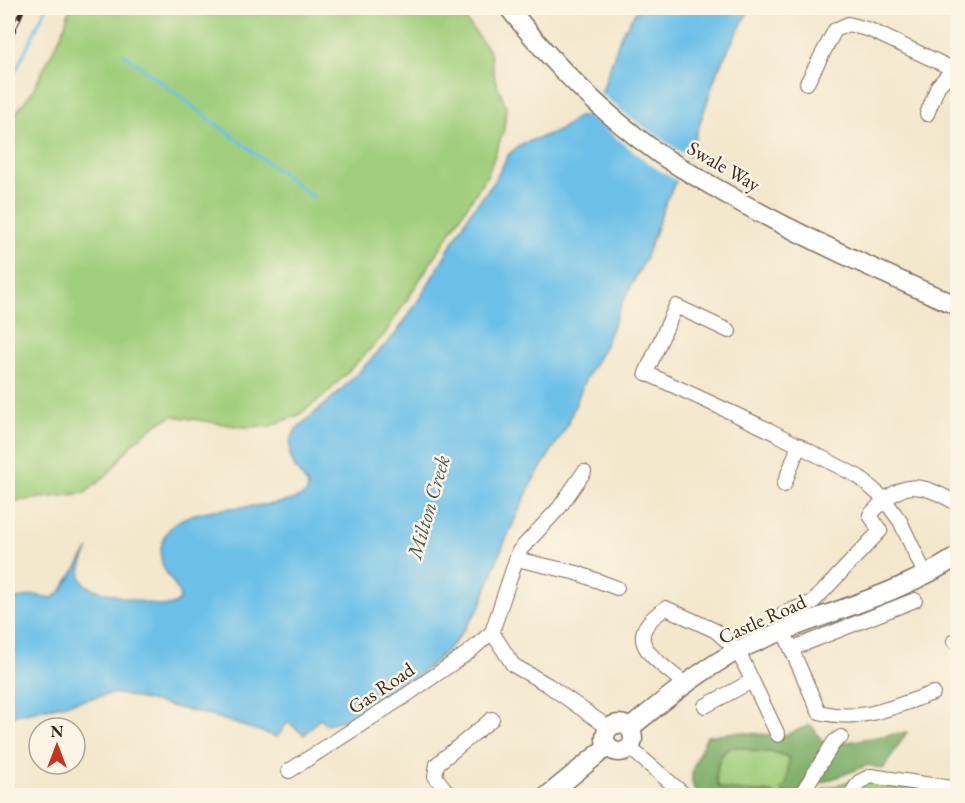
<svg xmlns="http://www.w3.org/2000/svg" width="965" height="803" viewBox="0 0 965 803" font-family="'EB Garamond',serif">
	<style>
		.green { fill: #a0ce7c; stroke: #6e7c4d; stroke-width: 1.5 }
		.forest { fill: #80b16c; stroke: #5e6e45; stroke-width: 1.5 }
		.water { fill: #6cc0e8; stroke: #547583; stroke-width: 1.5 }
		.pier { fill: #f3e7cc }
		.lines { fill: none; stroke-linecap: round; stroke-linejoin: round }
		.stream { stroke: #6cc0e8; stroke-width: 3 }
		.minor-casing { stroke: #7b6c5b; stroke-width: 16 }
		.major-casing { stroke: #7b6c5b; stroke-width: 21 }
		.minor { stroke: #fff; stroke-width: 14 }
		.major { stroke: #fff; stroke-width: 18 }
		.rail-casing { stroke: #3b2a1e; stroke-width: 5 }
		.rail { stroke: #fcf5e5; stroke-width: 3; stroke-dasharray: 9; stroke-linecap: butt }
		.labels { text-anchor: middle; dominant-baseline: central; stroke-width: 5; stroke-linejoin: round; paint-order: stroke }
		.street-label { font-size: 20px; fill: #3b2a1e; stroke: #fcf5e5 }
		.water-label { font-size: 21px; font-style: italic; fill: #4a575b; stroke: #fcf5e5 }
	</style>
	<rect width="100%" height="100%" fill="#fcf5e5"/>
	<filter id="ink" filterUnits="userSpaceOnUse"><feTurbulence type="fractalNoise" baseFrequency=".0167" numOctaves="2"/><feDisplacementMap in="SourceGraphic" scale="12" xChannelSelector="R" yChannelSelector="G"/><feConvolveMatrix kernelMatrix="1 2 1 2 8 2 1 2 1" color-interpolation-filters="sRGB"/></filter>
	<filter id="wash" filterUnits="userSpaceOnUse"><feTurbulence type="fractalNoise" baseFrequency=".008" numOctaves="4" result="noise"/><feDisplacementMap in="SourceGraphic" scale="24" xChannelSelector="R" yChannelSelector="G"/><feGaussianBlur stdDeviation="1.35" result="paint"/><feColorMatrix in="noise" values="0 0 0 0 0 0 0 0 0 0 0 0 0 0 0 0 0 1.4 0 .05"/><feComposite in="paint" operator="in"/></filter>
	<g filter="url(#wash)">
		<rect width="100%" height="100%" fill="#f3e7cc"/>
		<!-- green -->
		<g class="green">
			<polygon points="70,8 457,8 490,52 495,79 506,106 504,129 488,174 384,335 324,396 298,415 270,426 243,427 173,416 156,424 132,444 108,474 85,493 8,502 8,124 33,90 63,31"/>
			<path d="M 738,747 C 752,751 778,750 789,758 L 787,783 L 795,793 L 794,795 L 775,796 L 772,793 L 723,789 L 718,786 C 715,777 717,755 728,749 C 731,747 734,747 738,747 Z"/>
			<polygon points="869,776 957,796 820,796 823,789"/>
		</g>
		<!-- forest -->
		<path class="forest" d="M 811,725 L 822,741 L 829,745 L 907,732 L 883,769 L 868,765 L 798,792 L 788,794 L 781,791 L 787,783 L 789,758 C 779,751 768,753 757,751 C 751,751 744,747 738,747 C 719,745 713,773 718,786 L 723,789 L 772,793 L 775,795 L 699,795 C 682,780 700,752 707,736 L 735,732 L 782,736 Z"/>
		<!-- water -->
		<path class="water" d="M 638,8 L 750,8 L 718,69 L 688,159 L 667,199 L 646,257 L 622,304 L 604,347 L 585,380 L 567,426 L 532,482 L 499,555 L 480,607 L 455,642 L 431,665 L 412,681 L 361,712 L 358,717 L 326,724 L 320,718 L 304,735 L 288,722 L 277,737 L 209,715 L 115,693 L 12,716 L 8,715 L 8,601 L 34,595 L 53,598 L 62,590 L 89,549 C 84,559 75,574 85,584 C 91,591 157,606 168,606 C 173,605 176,604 180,600 C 180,583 158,573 161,549 C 168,491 268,519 307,493 L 308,485 L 295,468 L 290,455 L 290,442 L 296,429 L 338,393 L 395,335 L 422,295 L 470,213 L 493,184 L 509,154 L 522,144 L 558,131 L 578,117 L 589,116 L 601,94 L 621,35 Z"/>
		<!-- pier -->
		<polygon class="pier" points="599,92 628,116 691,159 680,183 651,165 586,114"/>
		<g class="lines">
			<!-- stream -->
			<g class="stream">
				<polyline points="8,13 10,8"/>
				<polyline points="124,54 313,197"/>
				<polyline points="8,81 17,68 46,8"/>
			</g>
		</g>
	</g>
	<g filter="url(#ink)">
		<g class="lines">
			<!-- minor casing -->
			<g class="minor-casing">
				<g id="minor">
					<polyline points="807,83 835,30 848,24 870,30 953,69"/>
					<polyline points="927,114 938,86 958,64"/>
					<polyline points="729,331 676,306 646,373 769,430 859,477 884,499 900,521 925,574"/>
					<polyline points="784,485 799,445"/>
					<polyline points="516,559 577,573 617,588"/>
					<path d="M 784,613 L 813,602 L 880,531 L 870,515 C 902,479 918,481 958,504"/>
					<polyline points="492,632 513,665 548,685 609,728"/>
					<path d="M 784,632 L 819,712 C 862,723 893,707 933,693"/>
					<polyline points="954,641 958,640"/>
					<polyline points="791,649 915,600"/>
					<path d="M 686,685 C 658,660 616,640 666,608 L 716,631 L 738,651 L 778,735"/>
					<polyline points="705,706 752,681"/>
					<polyline points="630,748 686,796"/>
					<polyline points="289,771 405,696 469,652 492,632 519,551 559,508 584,472"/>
					<polyline points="450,796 435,776 437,764 492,719"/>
					<polyline points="800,796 834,742 841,737"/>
					<polyline points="850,796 859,782 871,776 958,789"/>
				</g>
			</g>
			<!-- major casing -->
			<g class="major-casing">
				<g id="major">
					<path d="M 509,8 C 551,62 602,113 658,153 C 684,171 713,186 740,202 C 811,241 884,274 958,306"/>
					<circle cx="619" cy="738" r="14"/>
					<path d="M 630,728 C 666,699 705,666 747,646 C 816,614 894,598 958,556"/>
					<polyline points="547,796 608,746"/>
				</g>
			</g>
			<!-- minor -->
			<use href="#minor" class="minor"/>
			<!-- major -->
			<use href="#major" class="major"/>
			<!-- rail casing -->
			<g class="rail-casing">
				<polyline id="rail" points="8,43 23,8"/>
			</g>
			<!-- rail -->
			<use href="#rail" class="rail"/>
		</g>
	</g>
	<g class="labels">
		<!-- street labels -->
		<g class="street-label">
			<text transform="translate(724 166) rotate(30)">Swale Way</text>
			<text transform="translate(762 619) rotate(-24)">Castle Road</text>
			<text transform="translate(381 688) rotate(-34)">Gas Road</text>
		</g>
		<!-- water labels -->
		<g class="water-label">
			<text transform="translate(428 507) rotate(-74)">Milton Creek</text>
		</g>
	</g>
	<!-- margin -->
	<rect width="965" height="803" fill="none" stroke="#fcf5e5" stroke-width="30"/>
	<!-- north arrow -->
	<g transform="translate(57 746)"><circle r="28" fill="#fcf5e5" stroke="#afa495" stroke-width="1.5"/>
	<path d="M0-4.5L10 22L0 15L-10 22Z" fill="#c8321e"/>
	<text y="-9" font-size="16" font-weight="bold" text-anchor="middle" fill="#3b2a1e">N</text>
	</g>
</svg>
